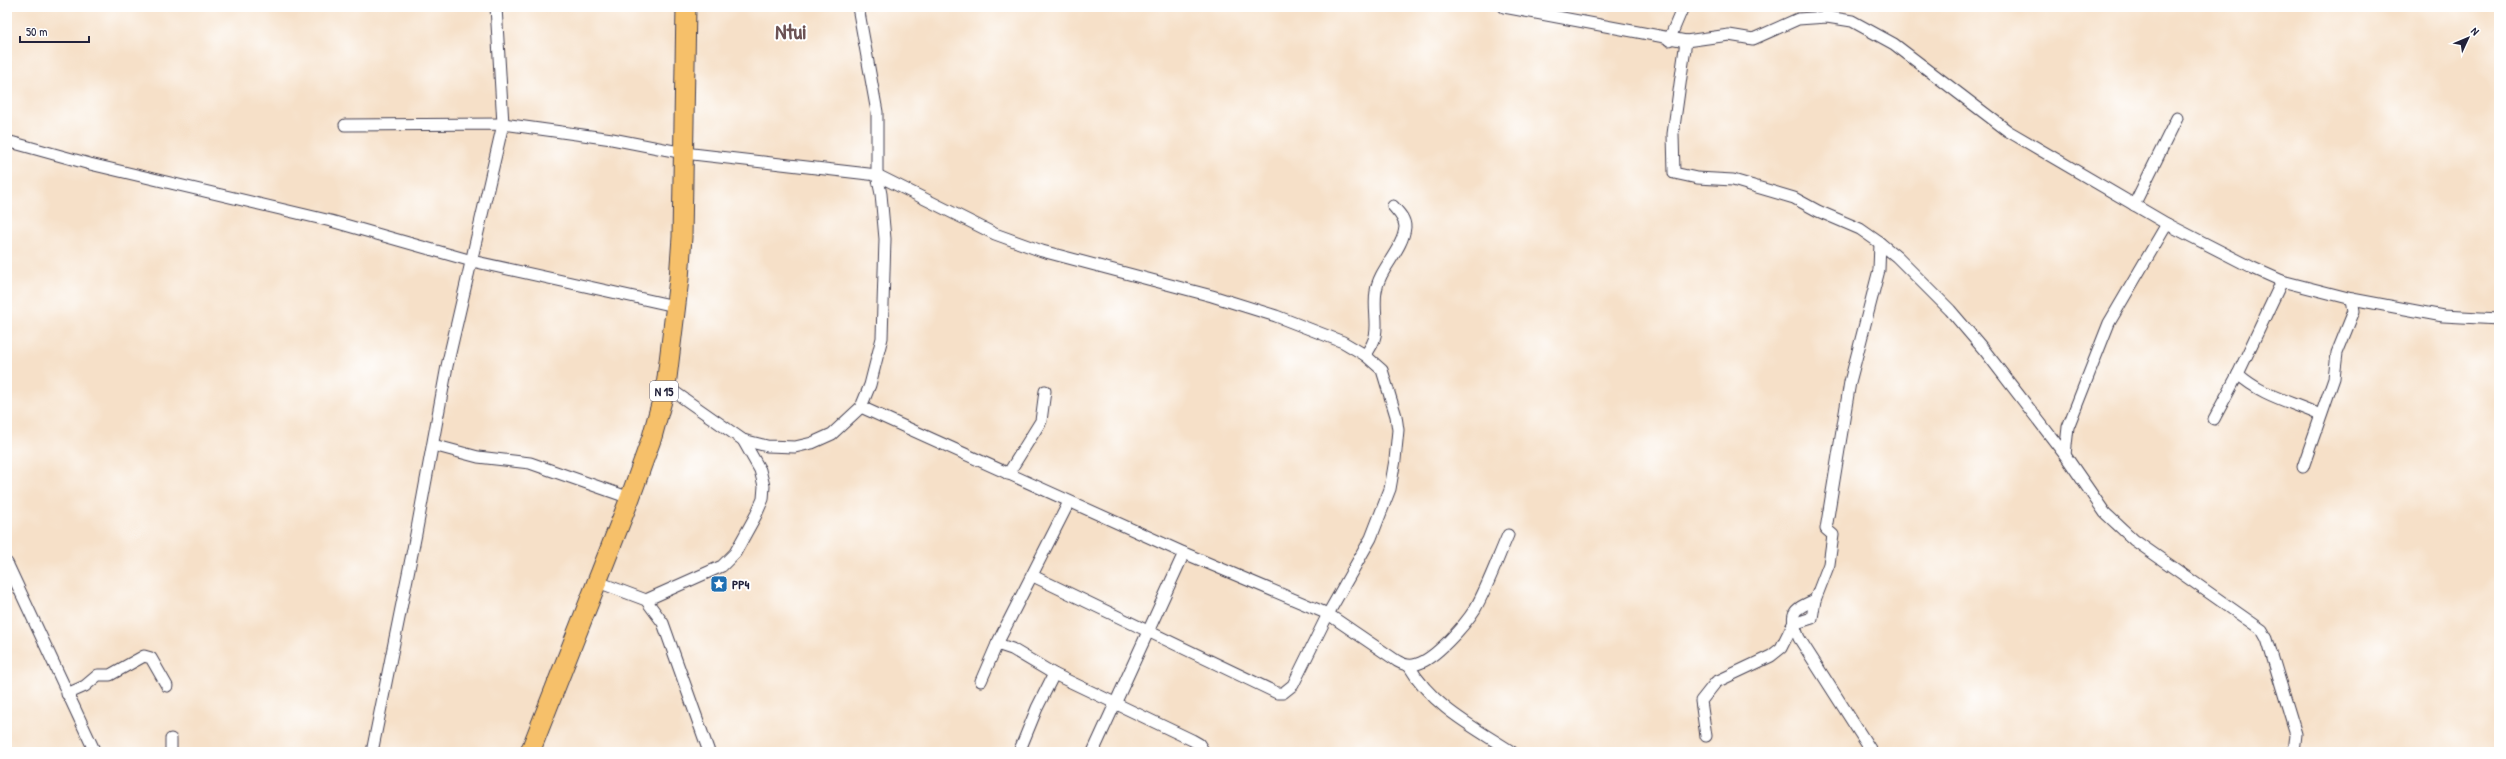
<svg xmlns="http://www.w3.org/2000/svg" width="2506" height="759" viewBox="0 0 2506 759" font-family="'Patrick Hand',sans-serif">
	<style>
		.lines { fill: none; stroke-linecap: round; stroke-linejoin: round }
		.minor-casing { stroke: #423e50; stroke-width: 13 }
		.trunk-casing { stroke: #423e50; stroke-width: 21 }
		.minor { stroke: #fff; stroke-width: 11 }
		.trunk { stroke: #f6c06b; stroke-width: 19 }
		.labels { text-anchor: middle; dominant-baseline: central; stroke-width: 4; stroke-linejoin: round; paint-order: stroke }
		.shield { fill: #fff; stroke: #646476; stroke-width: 1 }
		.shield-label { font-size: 12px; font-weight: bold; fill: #22223b }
		.poi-label { font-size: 13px; font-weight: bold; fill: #22223b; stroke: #fff; text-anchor: start }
		.town-label { font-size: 21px; font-weight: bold; fill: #6c5254; stroke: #fff }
	</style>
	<rect width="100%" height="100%" fill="#fff"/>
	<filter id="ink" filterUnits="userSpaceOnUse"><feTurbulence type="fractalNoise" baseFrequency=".025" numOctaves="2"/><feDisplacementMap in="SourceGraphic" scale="8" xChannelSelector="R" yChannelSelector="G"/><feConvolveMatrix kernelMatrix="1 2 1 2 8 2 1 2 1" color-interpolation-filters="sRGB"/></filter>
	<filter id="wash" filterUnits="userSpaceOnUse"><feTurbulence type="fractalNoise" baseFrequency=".012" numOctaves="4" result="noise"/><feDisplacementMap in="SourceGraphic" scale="16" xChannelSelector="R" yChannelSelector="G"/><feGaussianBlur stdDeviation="0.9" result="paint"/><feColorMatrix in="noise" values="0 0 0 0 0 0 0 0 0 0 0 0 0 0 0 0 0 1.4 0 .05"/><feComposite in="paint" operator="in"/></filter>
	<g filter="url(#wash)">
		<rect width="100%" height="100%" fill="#f6e0c8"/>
	</g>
	<g filter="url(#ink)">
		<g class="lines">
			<!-- minor casing -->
			<g class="minor-casing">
				<g id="minor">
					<polyline points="1504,7 1686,41 1729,35 1753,39 1798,19 1827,17 1852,21 1894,44 2008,131 2167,224 2253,268 2282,281 2352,299 2443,316 2499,319"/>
					<polyline points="1669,40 1683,7"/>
					<polyline points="1686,41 1673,134 1674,173 1697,178 1733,180 1794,198 1818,211 1860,229 1880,243 1897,257 1950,310 1985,351 2065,455 2105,513 2134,540 2262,630 2267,639 2296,734 2294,752"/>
					<polyline points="345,125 503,124 612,139 684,153 877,175 995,234 1042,251 1212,296 1276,316 1343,342 1365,355 1382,370 1396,416 1398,430 1395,460 1390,489 1371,538 1328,614 1293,685 1283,693 1277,693 1033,576"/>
					<polyline points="7,141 90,164 331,221 472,261 675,306"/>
					<polyline points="2134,205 2177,118"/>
					<path d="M 1365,355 C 1384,333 1372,316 1376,291 C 1379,269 1403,250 1405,227 C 1405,218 1398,212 1393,206"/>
					<path d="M 2238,374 C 2262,396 2292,402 2320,415"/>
					<polyline points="666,386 743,440 767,446 795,447 812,443 832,434 861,407 870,385 882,338 885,239 881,194 877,175 877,112 858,7"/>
					<path d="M 861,407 L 1184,553 L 1328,614 L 1397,661 C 1404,665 1410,667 1417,664 C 1435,659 1465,625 1475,609 C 1488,586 1497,560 1508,535"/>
					<polyline points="2214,419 2238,374 2282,281"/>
					<polyline points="433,445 478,457 530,463 630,498"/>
					<polyline points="2065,455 2068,427 2109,323 2167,224"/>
					<polyline points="2303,467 2334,378 2337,353 2354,311 2352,299"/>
					<polyline points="1008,474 1041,421 1045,391"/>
					<polyline points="7,563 95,752"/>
					<polyline points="598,582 646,600 663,623 709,752"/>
					<polyline points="646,600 722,566 735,553 756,515 763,499 764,486 760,470 743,440"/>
					<path d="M 1815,600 C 1791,610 1789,614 1799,638 L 1872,752"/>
					<polyline points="997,644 1012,649 1054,674 1192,740 1199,744 1204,752"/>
					<path d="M 1409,666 C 1433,707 1472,726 1512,752"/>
					<polyline points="981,681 997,644 1069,502"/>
					<polyline points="67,694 85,686 98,675 110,675 144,656 151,658 167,686"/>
					<polyline points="1706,736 1701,701 1716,682 1771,656 1781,648 1793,624 1812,618 1815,600 1829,564 1833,535 1826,529 1850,382 1879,270 1880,243"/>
					<polyline points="171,752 171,739"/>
					<polyline points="372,752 416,534 447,366 503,124 496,7"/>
					<polyline points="1019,752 1037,708 1054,674"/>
					<polyline points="1093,752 1184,553"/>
				</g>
			</g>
			<!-- trunk casing -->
			<g class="trunk-casing">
				<polyline id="trunk" points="530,752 630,498 652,437 666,386 679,279 682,237 686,7"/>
			</g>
			<!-- minor -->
			<use href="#minor" class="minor"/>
			<!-- trunk -->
			<use href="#trunk" class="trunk"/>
		</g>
	</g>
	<!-- icons -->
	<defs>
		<g id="sight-square" transform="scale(0.9)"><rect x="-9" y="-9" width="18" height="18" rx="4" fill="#1f6fb2" stroke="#fff"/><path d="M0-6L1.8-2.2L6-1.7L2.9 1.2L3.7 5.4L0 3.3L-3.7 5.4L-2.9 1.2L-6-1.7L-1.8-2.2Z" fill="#fff"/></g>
	</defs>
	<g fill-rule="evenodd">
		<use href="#sight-square" x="719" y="584"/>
	</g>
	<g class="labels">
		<!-- shield labels -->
		<rect class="shield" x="650" y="381" width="28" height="20" rx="3"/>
		<g class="shield-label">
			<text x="664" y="391">N 15</text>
		</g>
		<!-- poi labels -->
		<g class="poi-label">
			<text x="732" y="584">PP4</text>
		</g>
		<!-- town labels -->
		<g class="town-label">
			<text x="791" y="31">Ntui</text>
		</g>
	</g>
	<!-- margin -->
	<rect width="2506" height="759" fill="none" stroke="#fff" stroke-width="24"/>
	<!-- north arrow -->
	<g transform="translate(2468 38) rotate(46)" stroke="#ffffff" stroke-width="3" paint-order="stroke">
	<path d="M0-3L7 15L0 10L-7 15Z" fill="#22223b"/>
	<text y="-6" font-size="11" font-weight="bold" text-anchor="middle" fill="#22223b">N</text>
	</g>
	<!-- scale -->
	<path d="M20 36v6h69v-6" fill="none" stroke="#22223b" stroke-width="2"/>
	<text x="26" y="36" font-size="12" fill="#22223b" stroke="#ffffff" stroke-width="3" paint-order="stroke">50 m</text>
</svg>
